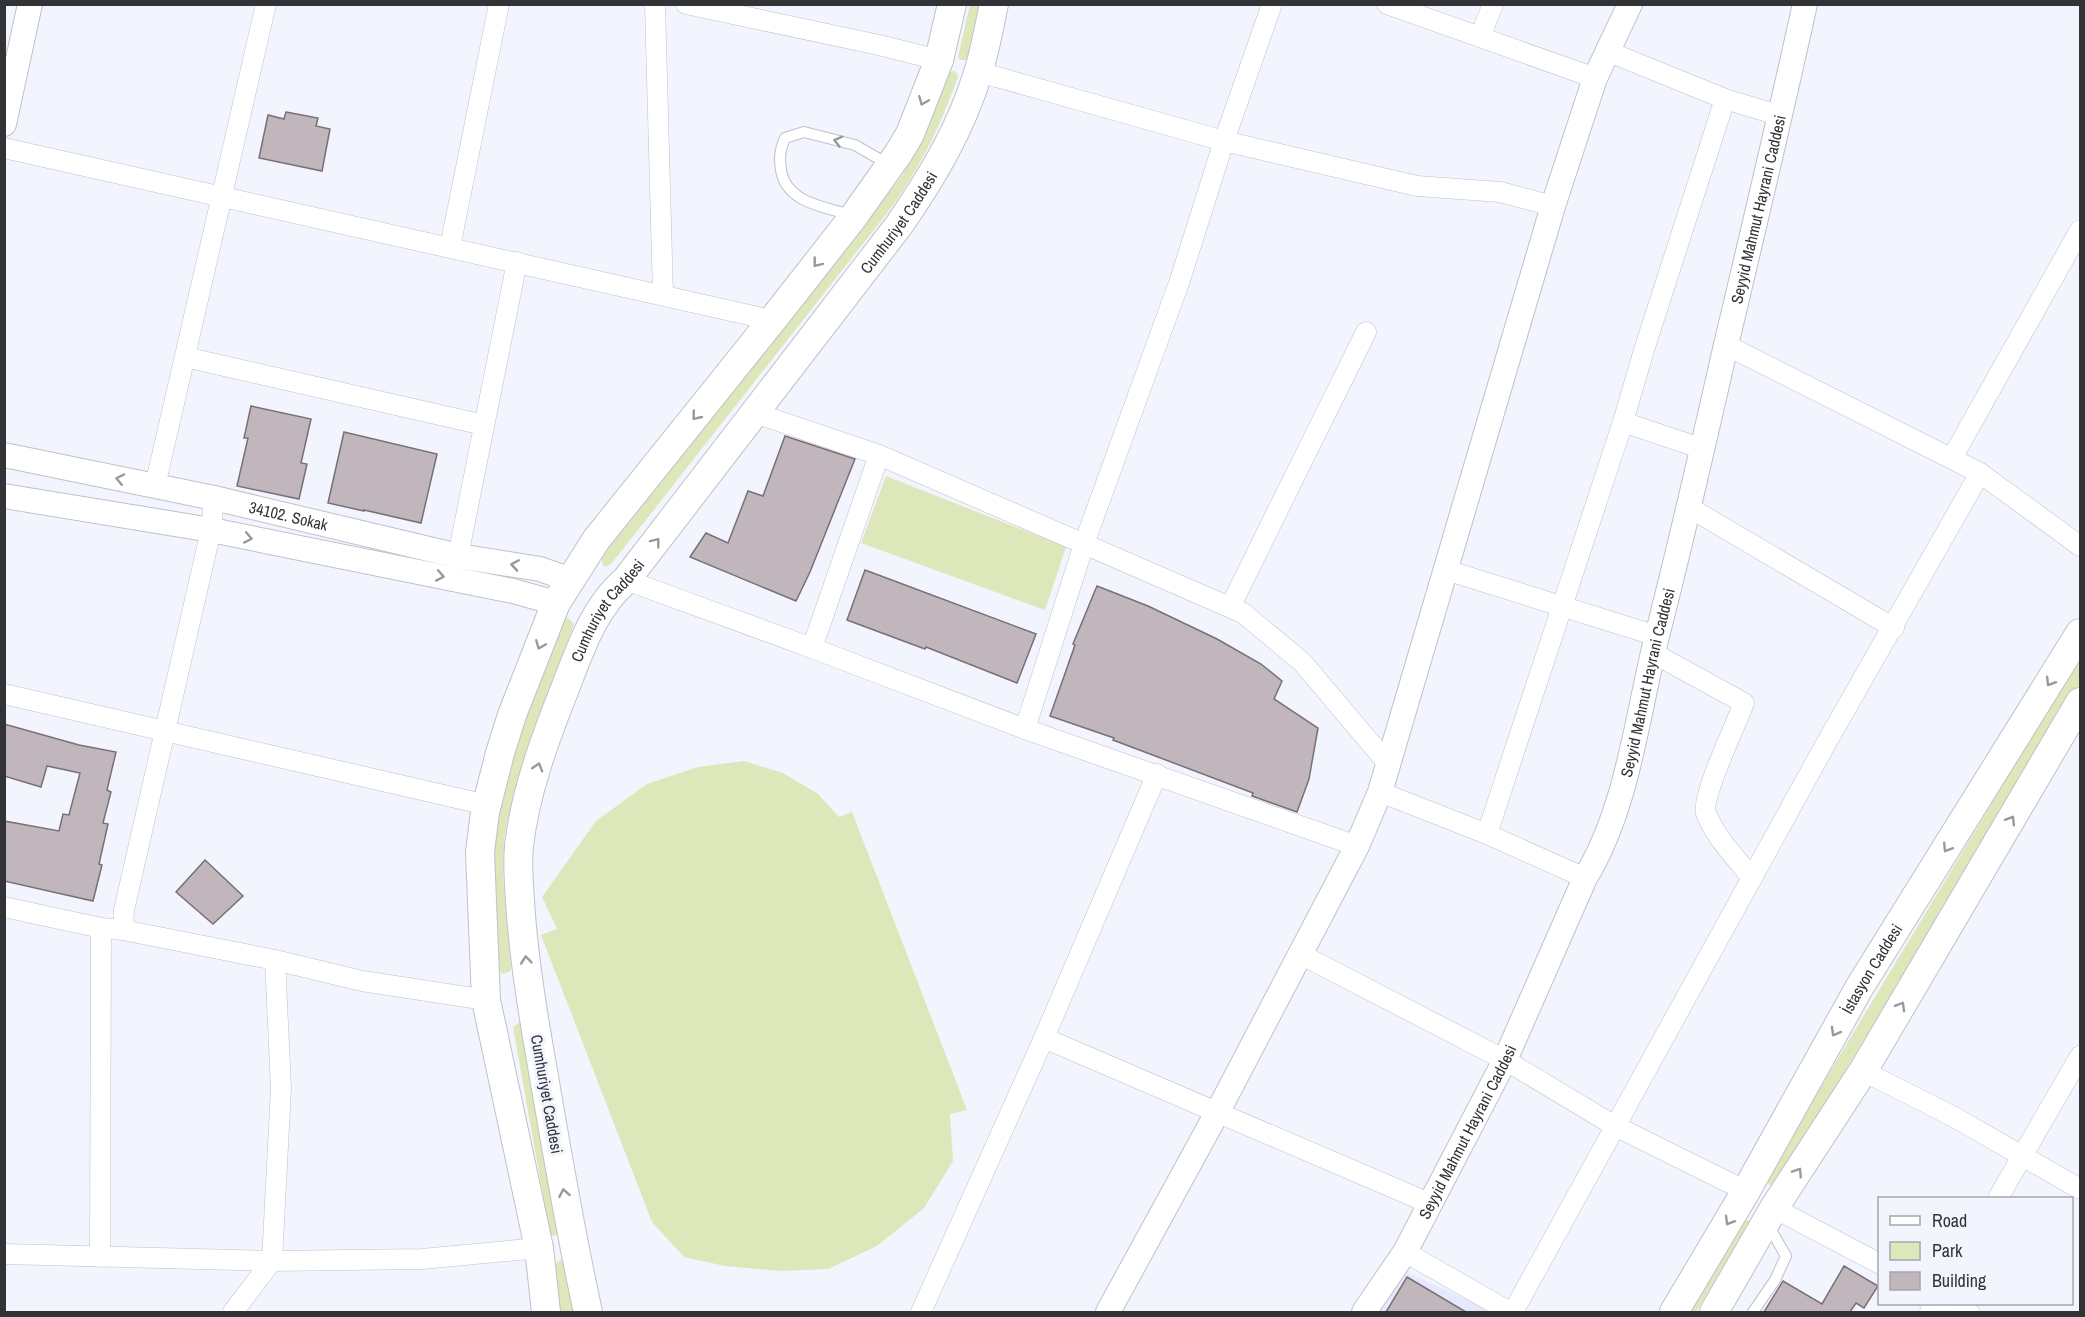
<svg xmlns="http://www.w3.org/2000/svg" width="2085" height="1317" viewBox="0 0 2085 1317" font-family="'Archivo Narrow',sans-serif">
	<style>
		.built { fill: #e6e9fb }
		.green { fill: #dee7b9 }
		.building { fill: #c0b6bc; stroke: #797075; stroke-width: 1.5 }
		.lines { fill: none; stroke-linecap: round; stroke-linejoin: round }
		.service-casing { stroke: #bfc1cb; stroke-width: 12 }
		.minor-casing { stroke: #bfc1cb; stroke-width: 21 }
		.tertiary-casing { stroke: #bfc1cb; stroke-width: 26 }
		.secondary-casing { stroke: #bfc1cb; stroke-width: 30 }
		.service { stroke: #fff; stroke-width: 10 }
		.minor { stroke: #fff; stroke-width: 20 }
		.tertiary { stroke: #fff; stroke-width: 24 }
		.secondary { stroke: #fff; stroke-width: 28 }
		.oneway { stroke: #98999b }
		.labels { text-anchor: middle; dominant-baseline: central; stroke-width: 6; stroke-linejoin: round; paint-order: stroke }
		.street-label { font-size: 16px; fill: #323337; stroke: #f2f4fe }
	</style>
	<rect width="100%" height="100%" fill="#f2f4fe"/>
	<!-- built -->
	<polygon class="built" points="1402,1270 1493,1312 1375,1312"/>
	<!-- green -->
	<g class="green">
		<polygon points="970,5 985,5 968,60 960,60 958,57"/>
		<path d="M 953,71 L 956,72 L 958,77 C 939,128 923,163 891,208 L 612,563 L 606,567 L 603,565 L 601,558 L 902,176 L 929,127 L 948,73 Z"/>
		<polygon points="886,476 1066,547 1045,610 861,543"/>
		<polygon points="568,618 574,624 532,736 507,822 504,840 503,877 511,969 509,972 502,974 500,970 491,884 491,841 520,732 565,619"/>
		<polygon points="2080,657 2080,684 1774,1188 1764,1181"/>
		<polygon points="744,761 783,773 818,794 839,817 852,812 967,1110 950,1114 953,1161 924,1208 877,1246 828,1269 782,1271 725,1266 684,1257 652,1222 541,935 557,929 542,897 596,821 647,784 698,767"/>
		<polygon points="519,1023 522,1023 559,1233 553,1236 550,1234 513,1027"/>
		<polygon points="1740,1214 1750,1222 1696,1312 1682,1312"/>
		<polygon points="561,1260 565,1262 574,1312 559,1312 552,1265"/>
	</g>
	<!-- building -->
	<g class="building">
		<polygon points="286,112 318,118 316,126 330,129 322,171 259,158 268,115 284,119"/>
		<polygon points="251,406 311,419 301,463 307,464 299,499 237,486 248,438 244,438"/>
		<polygon points="344,432 437,454 421,523 364,510 364,511 328,503"/>
		<polygon points="785,436 855,459 810,572 796,601 690,557 706,533 728,543 748,491 763,496"/>
		<polygon points="865,570 1036,634 1017,683 926,647 925,649 847,620"/>
		<polygon points="1097,586 1148,606 1217,639 1261,664 1282,681 1274,699 1318,728 1309,779 1297,812 1252,796 1253,793 1113,740 1114,738 1050,716 1075,645 1073,644"/>
		<polygon points="4,724 79,745 116,752 107,790 111,792 103,823 108,824 99,864 102,865 93,901 4,881 4,821 59,831 63,814 69,815 80,773 47,766 41,787 4,776"/>
		<polygon points="205,860 243,896 213,924 176,892"/>
		<polygon points="1844,1266 1878,1286 1864,1308 1856,1303 1850,1312 1764,1312 1783,1281 1822,1304"/>
		<polygon points="1407,1277 1466,1312 1386,1312"/>
	</g>
	<g class="lines">
		<!-- service casing -->
		<g class="service-casing">
			<g id="service">
				<path d="M 851,215 C 825,207 786,203 781,170 C 779,157 780,150 785,138 L 804,132 L 855,145 L 888,164"/>
				<polyline points="1753,1312 1775,1280 1786,1256 1768,1225"/>
			</g>
		</g>
		<!-- minor casing -->
		<g class="minor-casing">
			<g id="minor">
				<polyline points="655,4 663,295"/>
				<polyline points="686,4 879,45 939,60"/>
				<polyline points="1387,4 1595,78"/>
				<polyline points="1480,37 1493,4"/>
				<polyline points="1607,51 1725,99 1781,116"/>
				<polyline points="979,72 1224,141 1417,186 1500,192 1553,206"/>
				<polyline points="4,148 758,317 771,322"/>
				<polyline points="450,247 499,4"/>
				<polyline points="1726,345 1980,473 2080,546"/>
				<polyline points="185,357 484,425"/>
				<polyline points="755,413 879,455 1243,613 1302,662 1389,765"/>
				<polyline points="1623,422 1703,449"/>
				<polyline points="1952,458 2080,230"/>
				<polyline points="155,486 266,4"/>
				<polyline points="1690,508 1894,628"/>
				<polyline points="458,556 517,262"/>
				<polyline points="1446,570 1657,636"/>
				<polyline points="626,580 812,648 1025,729 1357,846"/>
				<polyline points="1230,607 1366,332"/>
				<polyline points="812,648 879,455"/>
				<path d="M 1653,653 L 1744,703 C 1737,722 1701,797 1706,813 C 1715,837 1736,858 1752,878"/>
				<polyline points="4,694 487,805"/>
				<polyline points="1025,729 1084,544 1180,280 1224,141 1272,4"/>
				<polyline points="1380,792 1487,834 1585,878"/>
				<polyline points="1487,834 1623,422 1644,350 1725,99"/>
				<polyline points="4,907 101,928 123,930 275,960 362,981 486,1000"/>
				<polyline points="123,930 124,910 211,530 214,498"/>
				<polyline points="1300,954 1505,1060 1615,1126 1746,1191"/>
				<polyline points="1044,1038 1431,1204"/>
				<polyline points="1863,1071 1954,1117 2080,1189"/>
				<polyline points="1998,1198 2080,1056"/>
				<polyline points="1774,1208 1880,1264"/>
				<polyline points="1405,1252 1510,1312"/>
				<polyline points="4,1254 272,1261 422,1259 539,1248"/>
				<polyline points="100,1257 101,928"/>
				<polyline points="1952,1304 1969,1312"/>
				<polyline points="233,1312 272,1261 281,1088 275,960"/>
				<polyline points="921,1312 1044,1038 1157,774"/>
				<polyline points="1513,1312 1824,747 1980,473"/>
				<polyline points="1930,1312 1936,1304"/>
			</g>
		</g>
		<!-- tertiary casing -->
		<g class="tertiary-casing">
			<g id="tertiary">
				<polyline points="4,124 30,4"/>
				<path id="s1" d="M 4,455 L 214,498 L 458,556 L 540,569 L 571,580"/>
				<polyline points="4,496 211,530 513,591 556,603"/>
				<polyline points="1108,1312 1217,1113 1357,846 1380,792 1553,206 1595,78 1630,4"/>
				<path id="s2" d="M 1364,1312 L 1405,1252 L 1505,1060 L 1585,878 C 1628,808 1637,715 1657,636 C 1682,539 1704,442 1726,345 C 1753,231 1780,118 1805,4"/>
			</g>
		</g>
		<!-- secondary casing -->
		<g class="secondary-casing">
			<g id="secondary">
				<polyline points="546,1312 539,1248 486,1000 480,852 485,812 500,753 512,715 556,603 596,540 778,313 854,216 898,154 910,134 939,60 952,4"/>
				<path id="s3" d="M 588,1312 C 569,1227 555,1140 540,1054 C 531,1003 523,952 520,901 C 519,883 517,865 519,846 C 525,792 546,736 566,686 C 580,649 595,606 626,580 L 899,225 C 932,177 961,129 978,73 C 985,51 989,27 994,4"/>
				<path id="s4" d="M 1674,1312 L 1746,1191 L 1859,988 L 2080,633"/>
				<polyline points="1714,1312 1774,1208 1863,1071 2080,702"/>
			</g>
		</g>
		<!-- service -->
		<use href="#service" class="service"/>
		<!-- minor -->
		<use href="#minor" class="minor"/>
		<!-- tertiary -->
		<use href="#tertiary" class="tertiary"/>
		<!-- secondary -->
		<use href="#secondary" class="secondary"/>
	</g>
	<!-- one-way arrows -->
	<defs><path id="oneway-chevron" d="M-2-3.5L2.5 0L-2 3.5" fill="none" stroke-width="1.6" stroke-linecap="round" stroke-linejoin="round" transform="scale(1.5)"/></defs>
	<g class="oneway">
		<use href="#oneway-chevron" transform="translate(923 101) rotate(112)"/>
		<use href="#oneway-chevron" transform="translate(838 141) rotate(-165)"/>
		<use href="#oneway-chevron" transform="translate(817 263) rotate(128)"/>
		<use href="#oneway-chevron" transform="translate(696 416) rotate(129)"/>
		<use href="#oneway-chevron" transform="translate(120 479) rotate(-168)"/>
		<use href="#oneway-chevron" transform="translate(248 538) rotate(11)"/>
		<use href="#oneway-chevron" transform="translate(656 542) rotate(-52)"/>
		<use href="#oneway-chevron" transform="translate(515 565) rotate(-171)"/>
		<use href="#oneway-chevron" transform="translate(440 576) rotate(11)"/>
		<use href="#oneway-chevron" transform="translate(540 645) rotate(112)"/>
		<use href="#oneway-chevron" transform="translate(2050 682) rotate(122)"/>
		<use href="#oneway-chevron" transform="translate(538 767) rotate(-73)"/>
		<use href="#oneway-chevron" transform="translate(2011 820) rotate(-59)"/>
		<use href="#oneway-chevron" transform="translate(1947 848) rotate(122)"/>
		<use href="#oneway-chevron" transform="translate(526 960) rotate(-96)"/>
		<use href="#oneway-chevron" transform="translate(1901 1006) rotate(-60)"/>
		<use href="#oneway-chevron" transform="translate(1835 1032) rotate(119)"/>
		<use href="#oneway-chevron" transform="translate(1798 1172) rotate(-57)"/>
		<use href="#oneway-chevron" transform="translate(564 1193) rotate(-100)"/>
		<use href="#oneway-chevron" transform="translate(1729 1221) rotate(121)"/>
	</g>
	<g class="labels">
		<!-- street labels -->
		<g class="street-label">
			<text stroke="none"><textPath href="#s2" startOffset="1180">Seyyid Mahmut Hayrani Caddesi</textPath></text>
			<text stroke="none"><textPath href="#s3" startOffset="1212">Cumhuriyet Caddesi</textPath></text>
			<text stroke="none"><textPath href="#s1" startOffset="291">34102. Sokak</textPath></text>
			<text stroke="none"><textPath href="#s3" startOffset="726">Cumhuriyet Caddesi</textPath></text>
			<text stroke="none"><textPath href="#s2" startOffset="694">Seyyid Mahmut Hayrani Caddesi</textPath></text>
			<text stroke="none"><textPath href="#s4" startOffset="396">İstasyon Caddesi</textPath></text>
			<text transform="translate(547 1094) rotate(80)">Cumhuriyet Caddesi</text>
			<text stroke="none"><textPath href="#s2" startOffset="208">Seyyid Mahmut Hayrani Caddesi</textPath></text>
		</g>
	</g>
	<!-- border -->
	<rect width="2085" height="1317" fill="none" stroke="#323337" stroke-width="12"/>
	<!-- legend -->
	<rect x="1878" y="1197" width="195" height="108" fill="#f2f4fe" stroke="#a5a7ae" stroke-width="1.5"/>
	<rect x="1890" y="1216" width="30" height="9" fill="#ffffff" stroke="#a5a7ae" stroke-width="1.5"/>
	<text x="1932" y="1227" font-size="18" fill="#323337">Road</text>
	<rect x="1890" y="1242" width="30" height="18" fill="#dee7b9" stroke="#a5a7ae" stroke-width="1.5"/>
	<text x="1932" y="1257" font-size="18" fill="#323337">Park</text>
	<rect x="1890" y="1272" width="30" height="18" fill="#c0b6bc" stroke="#a5a7ae" stroke-width="1.5"/>
	<text x="1932" y="1287" font-size="18" fill="#323337">Building</text>
</svg>
